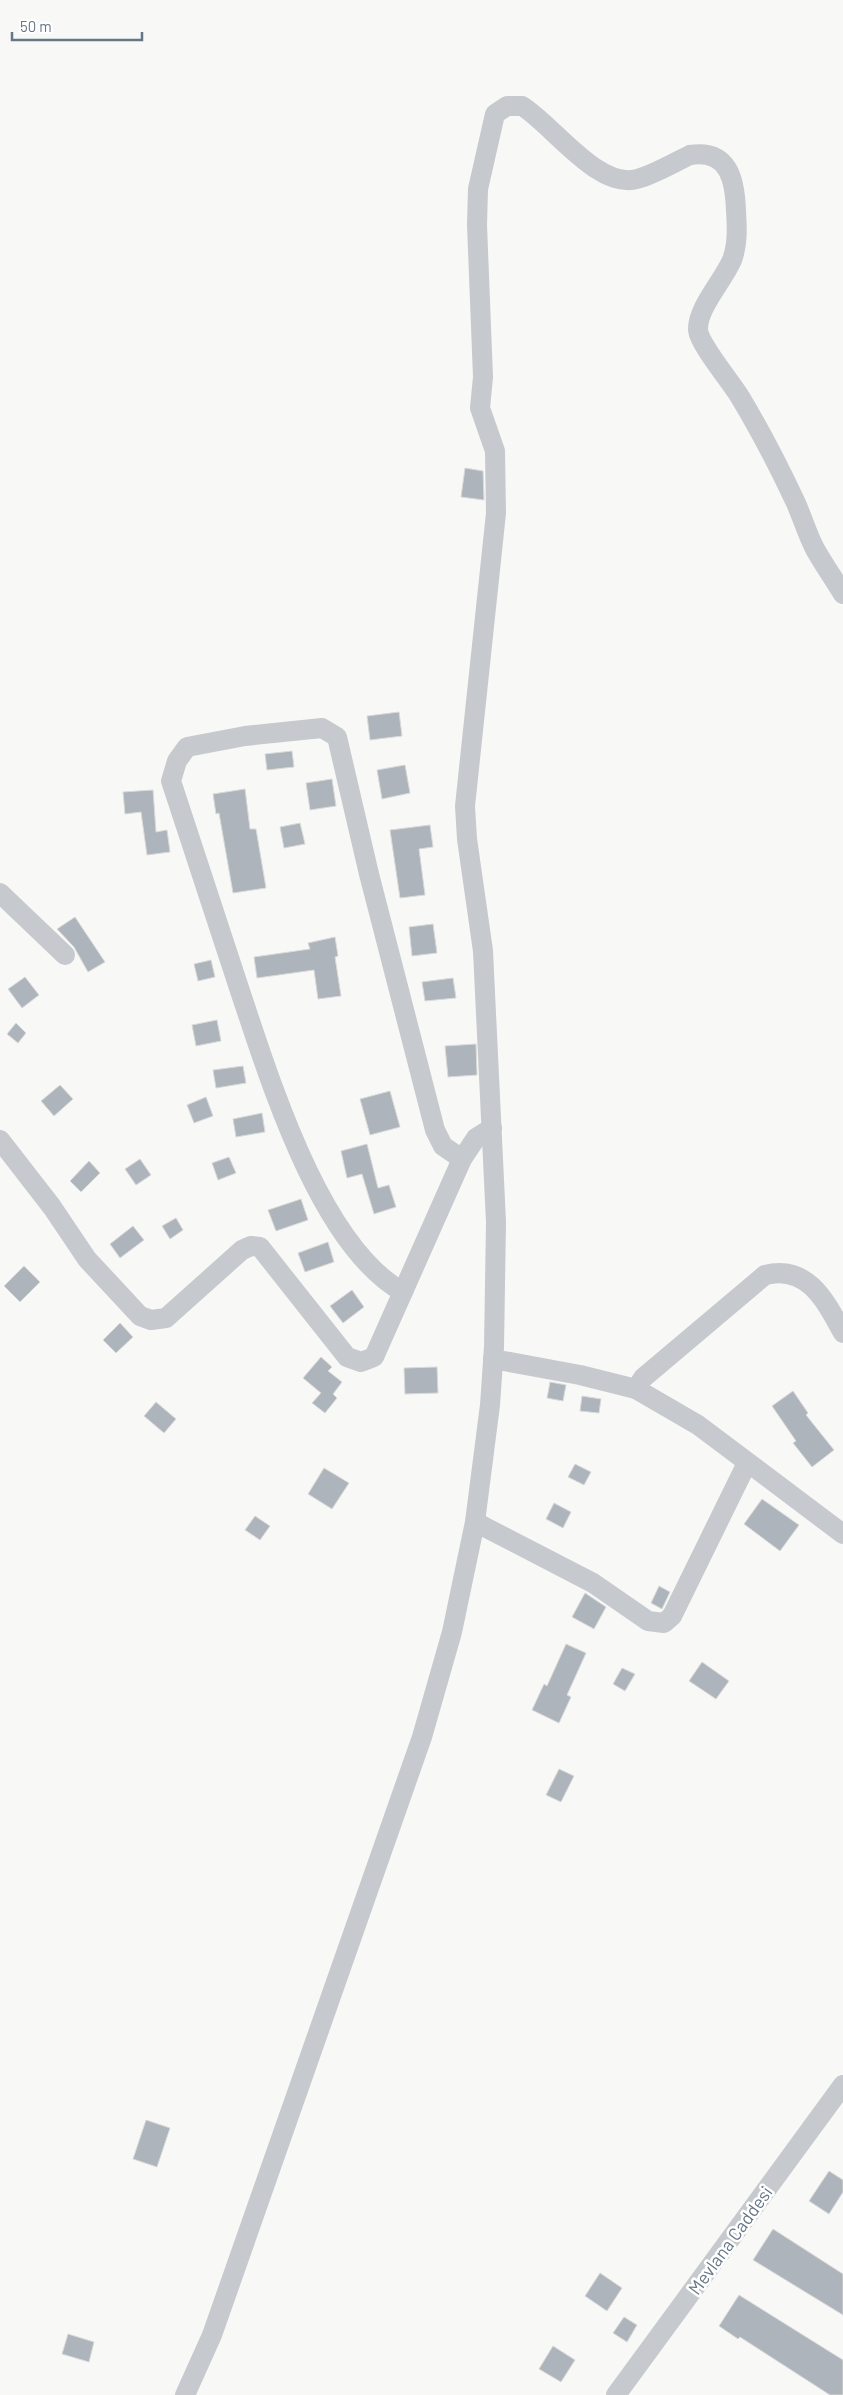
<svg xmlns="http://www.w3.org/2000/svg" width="843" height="2395" viewBox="0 0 843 2395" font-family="Barlow,sans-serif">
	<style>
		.building { fill: #adb4bb; stroke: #dadad8 }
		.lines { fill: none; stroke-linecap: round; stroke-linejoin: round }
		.minor { stroke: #c6c9cd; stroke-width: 20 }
		.labels { text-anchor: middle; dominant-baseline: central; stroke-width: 5; stroke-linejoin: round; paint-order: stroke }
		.street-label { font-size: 18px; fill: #677687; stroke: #fff }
	</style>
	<rect width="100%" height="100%" fill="#f8f8f6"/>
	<!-- building -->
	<g class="building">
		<polygon points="465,468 483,471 484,500 461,497"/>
		<polygon points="399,712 402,736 370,740 367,716"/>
		<polygon points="292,751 294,767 267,770 265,754"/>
		<polygon points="405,765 410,793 382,799 377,770"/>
		<polygon points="332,779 336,806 310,810 306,783"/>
		<polygon points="245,789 250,829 256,829 266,888 233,893 219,813 216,814 213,794"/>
		<polygon points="153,790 156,832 167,830 170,852 147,855 141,812 125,814 123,792"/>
		<polygon points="300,823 305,844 284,848 280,827"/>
		<polygon points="430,825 433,847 419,849 425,895 400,898 390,830"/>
		<polygon points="75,917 105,962 88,972 74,947 57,929"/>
		<polygon points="433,924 437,953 412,956 409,927"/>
		<polygon points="335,937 338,956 335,957 341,996 318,999 314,970 257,978 254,957 310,949 308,943"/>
		<polygon points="211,960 215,977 198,981 194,964"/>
		<polygon points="25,977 39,995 22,1008 8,989"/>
		<polygon points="453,978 456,998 425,1001 422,982"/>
		<polygon points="217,1020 221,1041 196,1046 192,1025"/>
		<polygon points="16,1023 26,1033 18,1043 7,1034"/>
		<polygon points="476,1044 477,1075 448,1077 445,1046"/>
		<polygon points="243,1066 246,1083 216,1088 213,1070"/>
		<polygon points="60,1085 73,1099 54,1116 41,1101"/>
		<polygon points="390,1091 400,1127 370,1135 360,1099"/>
		<polygon points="206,1097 213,1116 194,1123 187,1105"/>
		<polygon points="262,1113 265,1132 236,1137 233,1119"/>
		<polygon points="367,1144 378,1188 389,1185 396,1207 374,1214 362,1174 347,1178 341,1151"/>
		<polygon points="229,1157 236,1173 218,1180 212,1163"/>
		<polygon points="140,1159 151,1175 136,1185 125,1169"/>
		<polygon points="89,1161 100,1173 81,1192 70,1181"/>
		<polygon points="301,1199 308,1220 276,1231 268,1210"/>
		<polygon points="176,1218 183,1230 170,1239 162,1226"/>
		<polygon points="133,1226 144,1240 120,1258 110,1244"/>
		<polygon points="328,1242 334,1262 305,1272 298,1253"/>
		<polygon points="24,1266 40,1282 20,1302 4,1286"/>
		<polygon points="352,1290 364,1307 343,1323 330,1306"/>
		<polygon points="120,1323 133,1337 116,1353 103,1340"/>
		<polygon points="321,1357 332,1367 328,1371 342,1382 333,1394 337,1398 325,1413 312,1403 321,1393 303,1378"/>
		<polygon points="437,1367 438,1393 405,1394 404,1368"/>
		<polygon points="550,1382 566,1385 563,1401 547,1398"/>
		<polygon points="793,1391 808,1413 806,1415 834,1450 812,1467 793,1443 796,1441 772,1406"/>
		<polygon points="582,1396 601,1399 599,1413 580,1411"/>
		<polygon points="156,1402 176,1419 164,1433 144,1416"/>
		<polygon points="575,1464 591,1472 584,1485 568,1477"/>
		<polygon points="324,1468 349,1483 332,1509 308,1494"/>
		<polygon points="762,1499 799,1525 780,1551 744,1524"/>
		<polygon points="554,1503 571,1512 563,1528 546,1519"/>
		<polygon points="255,1516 270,1526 260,1540 245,1530"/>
		<polygon points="659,1586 670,1592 662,1609 651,1603"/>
		<polygon points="585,1593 606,1607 594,1629 572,1617"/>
		<polygon points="566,1644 586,1653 567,1695 571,1697 559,1723 532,1710 544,1684 547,1686"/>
		<polygon points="702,1662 729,1681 716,1699 689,1681"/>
		<polygon points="622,1668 635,1674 625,1691 613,1684"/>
		<polygon points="559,1769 574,1776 561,1802 546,1795"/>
		<polygon points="146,2120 170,2128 157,2167 133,2159"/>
		<polygon points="829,2171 843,2180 843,2192 829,2214 809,2201"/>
		<polygon points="773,2229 843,2274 843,2315 753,2260"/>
		<polygon points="600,2273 622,2288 607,2311 585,2296"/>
		<polygon points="739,2295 843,2360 843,2395 830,2395 740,2337 738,2339 719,2326"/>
		<polygon points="624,2317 637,2325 627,2342 613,2333"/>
		<polygon points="68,2334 94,2342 89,2362 62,2354"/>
		<polygon points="553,2346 575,2360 561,2382 539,2369"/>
	</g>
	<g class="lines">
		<!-- minor -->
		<g class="minor">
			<polyline points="0,893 65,955"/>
			<polyline points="0,1140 52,1207 87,1259 140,1316 151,1320 166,1318 242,1250 251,1246 260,1247 347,1357 361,1362 374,1357 462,1159 476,1138 492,1128"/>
			<path d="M 403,1292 C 320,1246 270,1080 241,994 C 217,923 194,852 171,781 L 177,761 L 187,747 L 245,736 L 322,728 L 337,737 L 369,874 L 435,1130 L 443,1146 L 462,1159"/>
			<polyline points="493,1359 580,1375 636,1389 698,1425 843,1534"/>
			<path d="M 636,1389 L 643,1378 L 765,1275 C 808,1264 826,1302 843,1333"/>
			<polyline points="475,1522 593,1583 648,1621 664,1623 672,1616 747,1463"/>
			<path d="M 185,2395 L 212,2335 L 422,1737 L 452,1632 L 475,1522 L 490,1405 L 494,1347 L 496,1222 L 483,951 L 467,839 L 465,806 L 496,513 L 495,451 L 480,408 L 483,377 L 477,225 L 478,189 L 495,114 L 507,106 L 522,106 C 552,124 598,190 637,179 C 655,174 673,163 690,155 C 729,149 735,180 736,211 C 737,227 738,244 732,260 C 723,281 697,308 698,330 C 699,344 731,382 740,397 C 760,430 778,465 795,501 C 802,516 807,534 815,549 C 824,565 834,579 843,594"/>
			<polyline points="616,2395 843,2085"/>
		</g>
	</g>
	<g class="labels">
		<!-- street labels -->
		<g class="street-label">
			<text transform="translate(730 2240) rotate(-54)">Mevlana Caddesi</text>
		</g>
	</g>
	<!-- scale -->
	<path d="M12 32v8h130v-8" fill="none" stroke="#677687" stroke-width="2.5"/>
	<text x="20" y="32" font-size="15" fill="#677687" stroke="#ffffff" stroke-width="4" paint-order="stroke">50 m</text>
</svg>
